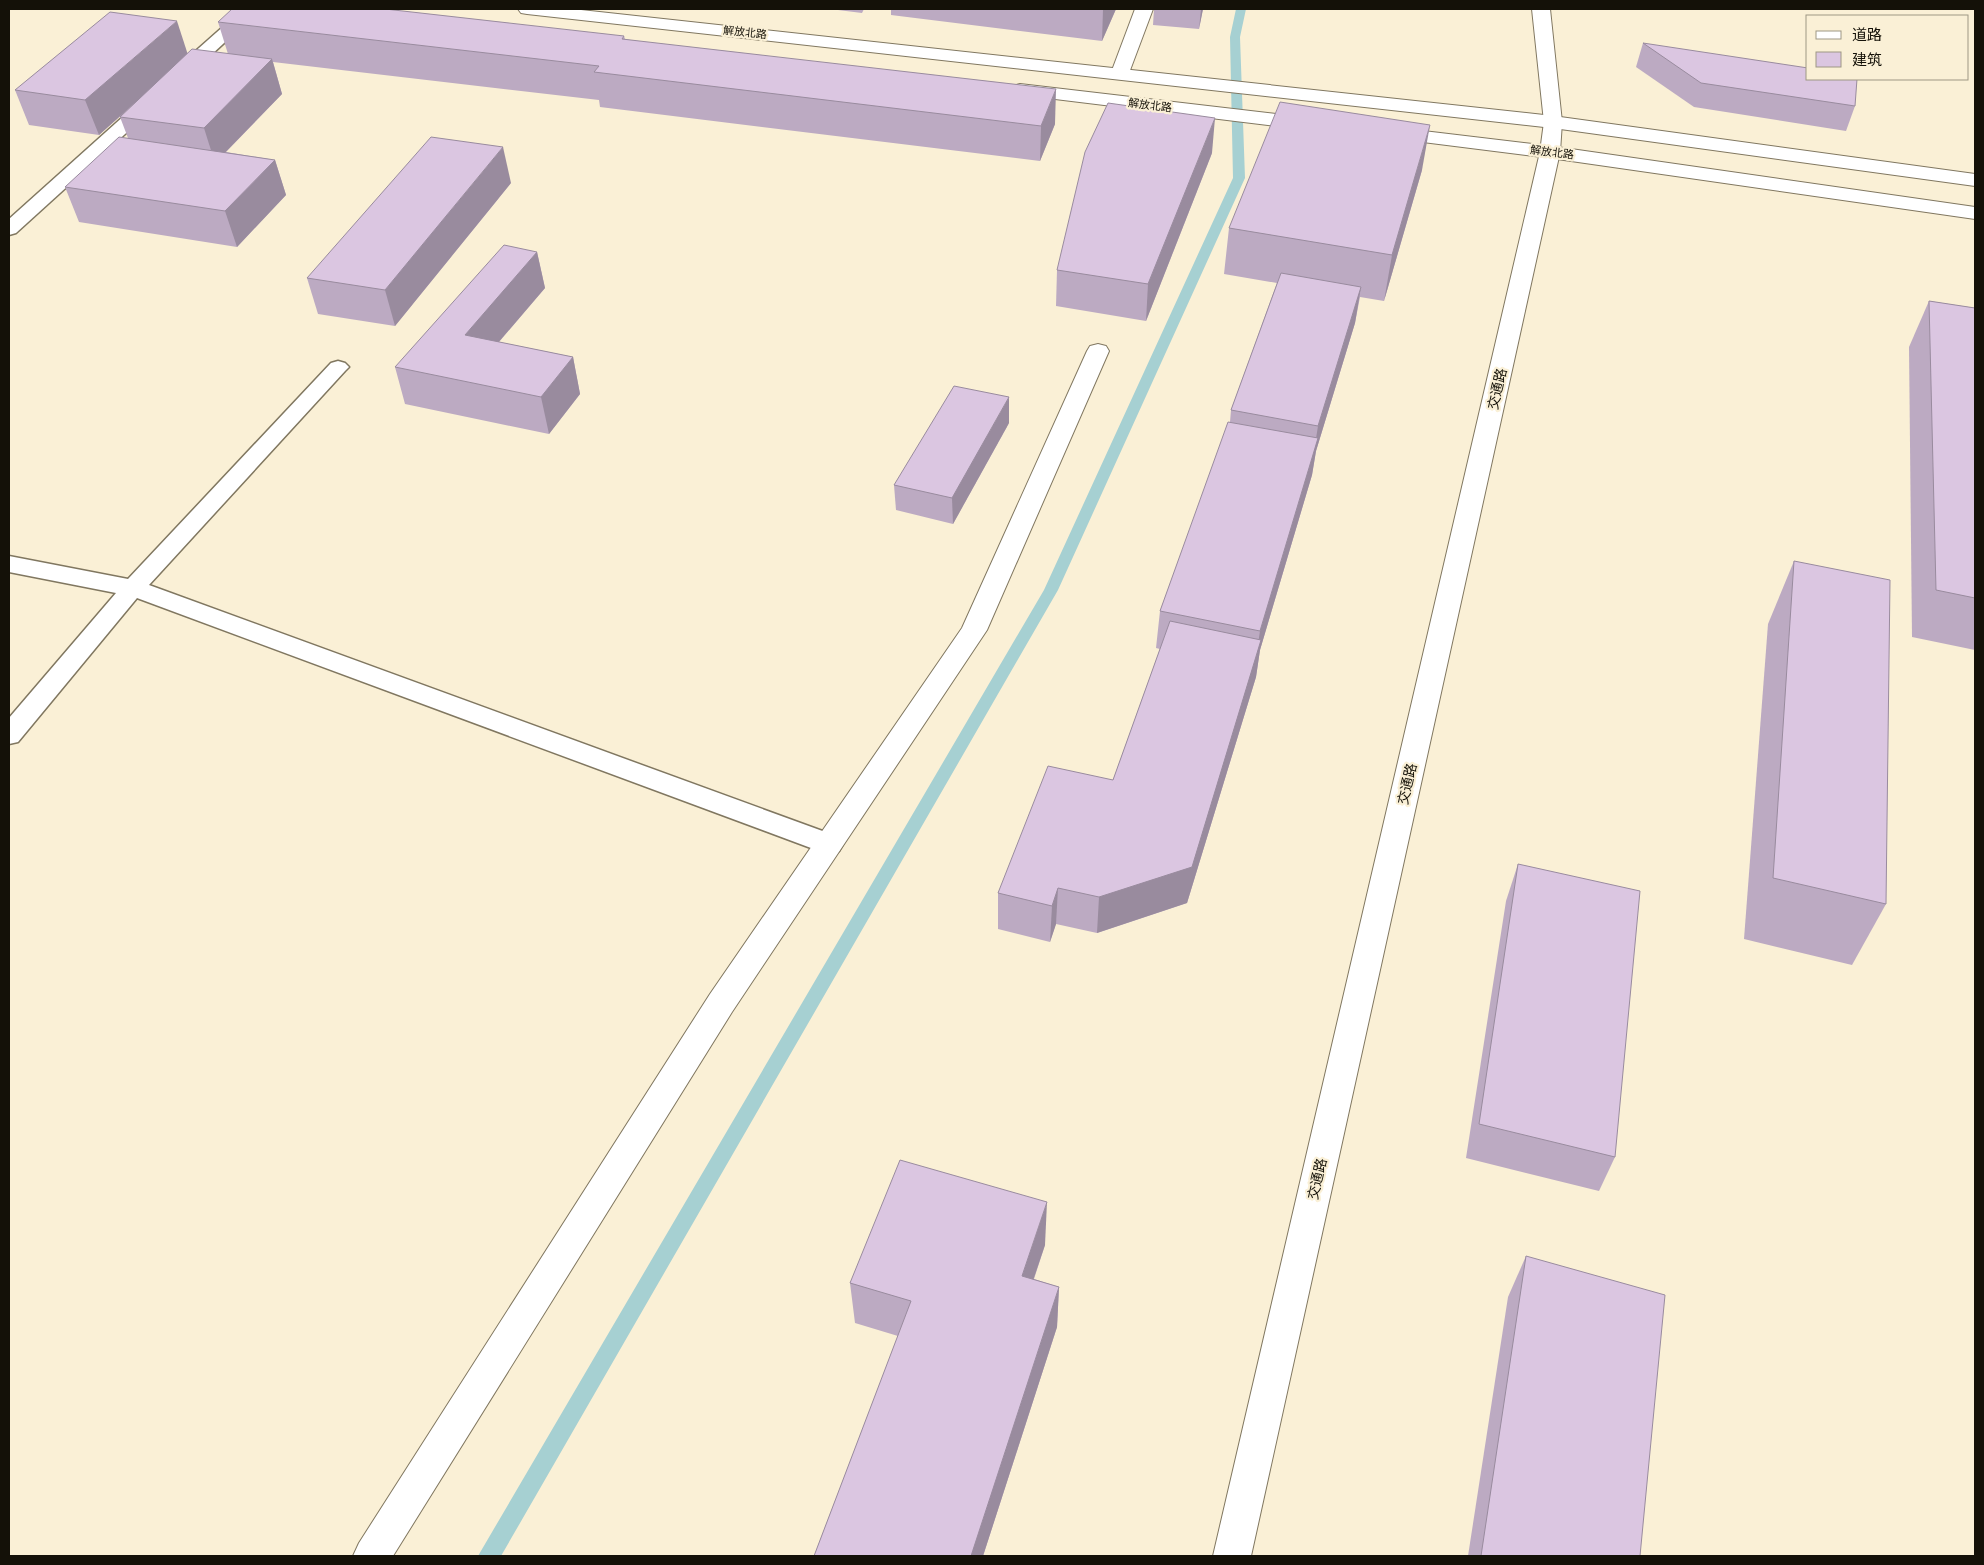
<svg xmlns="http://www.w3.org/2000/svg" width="1984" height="1565" viewBox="0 0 1984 1565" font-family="Montserrat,'Noto Sans SC',sans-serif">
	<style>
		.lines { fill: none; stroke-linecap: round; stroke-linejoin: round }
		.stream { fill: #a6d0d2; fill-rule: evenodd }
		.service-casing { stroke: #807760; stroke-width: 3 }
		.minor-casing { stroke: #807760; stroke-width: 2 }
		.tertiary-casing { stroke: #807760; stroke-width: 2 }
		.primary-casing { stroke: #807760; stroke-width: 2 }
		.service { fill: #fff; fill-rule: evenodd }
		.minor { fill: #fff; fill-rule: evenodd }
		.tertiary { fill: #fff; fill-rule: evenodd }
		.primary { fill: #fff; fill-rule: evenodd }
		.wall { fill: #bcaac2 }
		.shaded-wall { fill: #998b9e }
		.building { fill: #dbc6e1; stroke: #998b9e }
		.labels { text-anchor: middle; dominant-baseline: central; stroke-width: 4.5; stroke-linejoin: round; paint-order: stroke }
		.far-street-label { font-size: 11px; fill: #141108; stroke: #faf0d6 }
		.street-label { font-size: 14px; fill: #141108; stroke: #faf0d6 }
	</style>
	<rect width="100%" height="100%" fill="#faf0d6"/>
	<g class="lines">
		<!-- stream -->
		<polygon class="stream" points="1236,9 1246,9 1240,37 1245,178 1058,590 501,1556 478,1556 1044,590 1233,178 1230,37"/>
		<!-- service casing -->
		<g class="service-casing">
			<g id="service">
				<polygon points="243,9 261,9 185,79 179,80 173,79 170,75 173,71"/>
				<polygon points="151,96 157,97 160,101 157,105 16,233 9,235 9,219 145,97"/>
				<polygon points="338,361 345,363 349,367 345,371 149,585 839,837 843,844 839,851 829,854 819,851 137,598 18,742 9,744 9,718 116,593 9,572 9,556 128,579 331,363"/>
			</g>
		</g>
		<!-- minor casing -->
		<g class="minor-casing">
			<g id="minor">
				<polygon points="1135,9 1153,9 1129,73 1126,77 1120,78 1114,77 1111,73"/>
				<polygon points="1098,344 1106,346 1109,351 987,630 732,1012 393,1556 353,1556 359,1543 710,994 962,628 1087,351 1090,346"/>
			</g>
		</g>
		<!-- tertiary casing -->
		<g class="tertiary-casing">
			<polygon id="tertiary" points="1532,9 1550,9 1562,122 1560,152 1251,1556 1213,1556 1540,152 1544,122"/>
		</g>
		<!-- primary casing -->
		<g class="primary-casing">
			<g id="primary">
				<polygon points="518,9 572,9 1553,116 1975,174 1975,186 1553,128 527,14 521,13"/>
				<polygon points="1020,84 1310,118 1317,120 1319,124 1317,128 1310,130 1013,94 1011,90 1013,86"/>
				<polygon points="1390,127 1550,146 1975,207 1975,219 1550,158 1383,137 1380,133 1383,129"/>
			</g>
		</g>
		<!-- service -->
		<use href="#service" class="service"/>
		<!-- minor -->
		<use href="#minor" class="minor"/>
		<!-- tertiary -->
		<use href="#tertiary" class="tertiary"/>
		<!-- primary -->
		<use href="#primary" class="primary"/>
	</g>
	<!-- wall -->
	<g class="wall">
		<polygon points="830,9 864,9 862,13"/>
		<polygon points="891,9 1116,9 1102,41 891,15"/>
		<polygon points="1154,9 1203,9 1199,29 1153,25"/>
		<polygon points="218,22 624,36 625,39 1055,124 1040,161 600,107 599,100 273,62 282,94 226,152 275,160 286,195 237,247 79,222 65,187 128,138 120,117 149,91 99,135 29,125 15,90 188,54 228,54"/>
		<polygon points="1643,43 1855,106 1846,131 1694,107 1636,67"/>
		<polygon points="1212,153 1146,321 1056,306 1057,270"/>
		<polygon points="1422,170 1384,301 1360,297 1355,323 1316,451 1312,475 1260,650 1256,677 1187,903 1097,933 1056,924 1050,942 998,929 998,893 1113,780 1160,649 1156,648 1160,611 1230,422 1231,410 1277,283 1224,274 1229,228"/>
		<polygon points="511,183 395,326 318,314 307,278"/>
		<polygon points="537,252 545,288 499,342 573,357 580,394 549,434 405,404 395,367"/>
		<polygon points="1929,301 1975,308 1975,650 1912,637 1909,347"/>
		<polygon points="1009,423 953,524 896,510 894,485"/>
		<polygon points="1794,561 1886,904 1852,965 1744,939 1768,624"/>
		<polygon points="1518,864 1615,1157 1599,1191 1466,1158 1506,901"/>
		<polygon points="1045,1245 1034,1279 1059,1287 1057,1327 983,1556 814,1556 898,1336 855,1323 850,1283"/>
		<polygon points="1526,1256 1640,1556 1468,1556 1508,1297"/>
	</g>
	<!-- shaded-wall -->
	<g class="shaded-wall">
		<polygon points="1103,9 1116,9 1102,41"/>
		<polygon points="1201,9 1203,9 1199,29"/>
		<polygon points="177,21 188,55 99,135 85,100"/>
		<polygon points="272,59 282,94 215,163 204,128"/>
		<polygon points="1056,89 1055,124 1040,161 1041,126"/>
		<polygon points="1215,118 1212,153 1146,321 1148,284"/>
		<polygon points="1430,125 1422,170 1384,301 1392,255"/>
		<polygon points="503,147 511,183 395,326 385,290"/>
		<polygon points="275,160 286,195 237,247 225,211"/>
		<polygon points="537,252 545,288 473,372 465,335"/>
		<polygon points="1361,287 1355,323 1316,451 1312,475 1260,650 1256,677 1187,903 1097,933 1099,897 1256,657 1260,631 1314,451 1318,426"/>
		<polygon points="573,357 580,394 549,434 541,397"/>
		<polygon points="1009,397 1009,423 953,524 952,498"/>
		<polygon points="1058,888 1056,924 1050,942 1052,906"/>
		<polygon points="1047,1202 1045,1245 1021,1316 1022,1276"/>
		<polygon points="1059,1287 1057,1327 983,1556 971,1556"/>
	</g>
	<!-- building -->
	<g class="building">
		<polygon points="232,9 385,9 624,36 622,39 1056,89 1041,126 594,72 599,66 218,22"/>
		<polygon points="110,12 177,21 85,100 15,90"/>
		<polygon points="1643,43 1808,68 1808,79 1857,79 1855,106 1701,83"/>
		<polygon points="192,49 272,59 204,128 120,117"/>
		<polygon points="1280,102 1430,125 1392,255 1229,228"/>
		<polygon points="1108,103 1215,118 1148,284 1057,270 1085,152"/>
		<polygon points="119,137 275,160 225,211 65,187"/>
		<polygon points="431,137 503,147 385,290 307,278"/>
		<polygon points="504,245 537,252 465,335 573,357 541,397 395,367"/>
		<polygon points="1281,273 1361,287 1318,426 1231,410"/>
		<polygon points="1929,301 1975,308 1975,598 1936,590"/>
		<polygon points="954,386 1009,397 952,498 894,485"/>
		<polygon points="1228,422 1318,438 1260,631 1160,611"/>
		<polygon points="1794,561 1890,580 1886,904 1773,878"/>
		<polygon points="1170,621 1261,640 1192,867 1099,897 1058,888 1052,906 998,893 1048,766 1113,780"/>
		<polygon points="1518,864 1640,891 1615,1157 1479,1124"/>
		<polygon points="900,1160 1047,1202 1022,1276 1059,1287 971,1556 814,1556 911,1301 850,1283"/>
		<polygon points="1526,1256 1665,1295 1640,1556 1481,1556"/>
	</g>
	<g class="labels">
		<!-- far-street labels -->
		<g class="far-street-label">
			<text transform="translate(745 32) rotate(6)">解放北路</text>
			<text transform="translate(1150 105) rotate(7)">解放北路</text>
			<text transform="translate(1552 152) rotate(7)">解放北路</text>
		</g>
		<!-- street labels -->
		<g class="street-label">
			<text transform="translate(1497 389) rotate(-77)">交通路</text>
			<text transform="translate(1407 784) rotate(-77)">交通路</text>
			<text transform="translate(1317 1179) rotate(-77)">交通路</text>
		</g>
	</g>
	<!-- border -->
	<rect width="1984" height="1565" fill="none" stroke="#141108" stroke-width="20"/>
	<!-- legend -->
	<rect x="1806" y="15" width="162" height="65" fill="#faf0d6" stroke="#9e9784"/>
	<rect x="1816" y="31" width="25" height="8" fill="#ffffff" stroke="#9e9784"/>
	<text x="1852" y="40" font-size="15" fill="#141108">道路</text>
	<rect x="1816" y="52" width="25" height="15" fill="#dbc6e1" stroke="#9e9784"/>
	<text x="1852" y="65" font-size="15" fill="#141108">建筑</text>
</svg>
